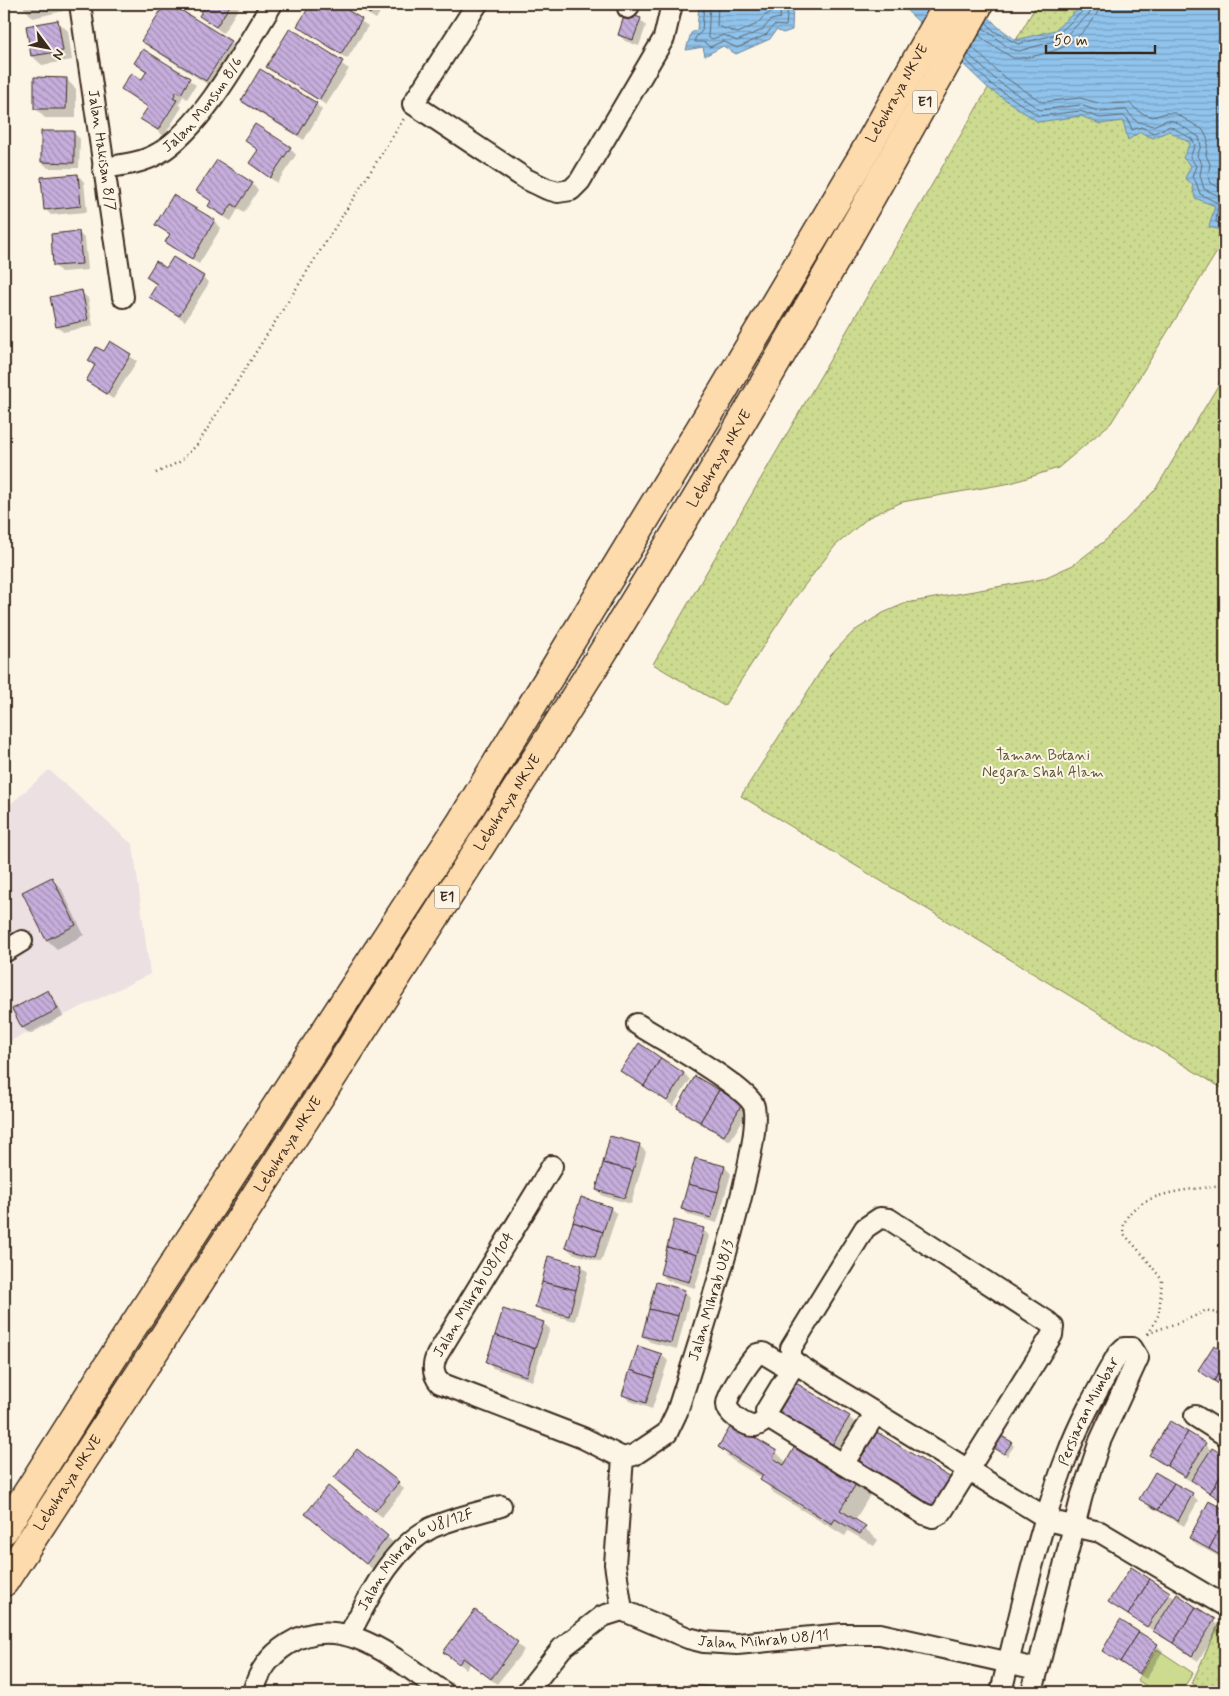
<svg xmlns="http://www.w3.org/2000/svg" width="1229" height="1696" viewBox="0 0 1229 1696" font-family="Mynerve,sans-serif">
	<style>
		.built { fill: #ece0e2 }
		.park { fill: url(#park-dots); stroke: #848256 }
		.garden { fill: #ccdb8f; stroke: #848256 }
		.water { fill: url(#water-rules); stroke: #6e869a }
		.shadow { fill: #0003 }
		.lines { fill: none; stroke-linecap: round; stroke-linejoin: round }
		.shore { stroke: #5d6871; stroke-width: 1 }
		.building { fill: url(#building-back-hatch); stroke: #3b2a1e }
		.minor-casing { stroke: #3b2a1e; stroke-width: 24 }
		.highway-casing { stroke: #3b2a1e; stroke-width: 31 }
		.path { stroke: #3b2a1e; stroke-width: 2.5; stroke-dasharray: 1 4; stroke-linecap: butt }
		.minor { stroke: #fcf5e5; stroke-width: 20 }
		.highway { stroke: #fedbac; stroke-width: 28 }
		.labels { text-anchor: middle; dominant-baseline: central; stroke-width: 4; stroke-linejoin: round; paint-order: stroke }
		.shield { fill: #fcf5e5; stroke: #75675a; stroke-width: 1 }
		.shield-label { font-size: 14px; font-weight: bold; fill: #3b2a1e }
		.street-label { font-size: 15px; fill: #3b2a1e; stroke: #fcf5e5 }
		.park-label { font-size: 15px; fill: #5f563a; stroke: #fcf5e5 }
	</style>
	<defs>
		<pattern id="park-dots" width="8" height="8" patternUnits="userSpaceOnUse" patternTransform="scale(1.25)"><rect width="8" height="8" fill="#ccdb8f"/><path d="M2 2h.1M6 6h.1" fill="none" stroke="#b0bc7b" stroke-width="1.8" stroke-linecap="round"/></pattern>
		<pattern id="water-rules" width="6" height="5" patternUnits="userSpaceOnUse" patternTransform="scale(1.25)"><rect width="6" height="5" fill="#90c4ed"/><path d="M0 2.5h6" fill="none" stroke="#779fbf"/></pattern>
		<pattern id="building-back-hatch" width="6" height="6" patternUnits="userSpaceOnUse" patternTransform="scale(1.25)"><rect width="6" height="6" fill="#c6aedc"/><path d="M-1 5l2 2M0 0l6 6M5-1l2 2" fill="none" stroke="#a28eb2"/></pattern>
	</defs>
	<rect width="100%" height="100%" fill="#fcf5e5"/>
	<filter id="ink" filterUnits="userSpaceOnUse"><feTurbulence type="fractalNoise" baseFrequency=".02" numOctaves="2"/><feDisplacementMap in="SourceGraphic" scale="10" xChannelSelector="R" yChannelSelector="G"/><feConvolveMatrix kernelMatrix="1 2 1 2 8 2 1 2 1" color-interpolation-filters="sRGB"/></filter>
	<g filter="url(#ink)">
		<!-- built -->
		<polygon class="built" points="49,770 133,845 150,974 4,1044 4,810"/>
		<!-- park -->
		<g class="park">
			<polygon points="1037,4 1225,4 1225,239 1111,423 1058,468 1011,483 902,502 869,517 835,546 794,599 724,706 653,664"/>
			<polygon points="1225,374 1225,1090 741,796 831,655 854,631 883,613 906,603 1042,579 1073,565 1107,539 1155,490"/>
			<polygon points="1220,1621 1225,1624 1225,1692 1205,1692 1192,1683"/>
		</g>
		<!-- garden -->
		<polygon class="garden" points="1157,1649 1193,1673 1181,1692 1156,1692 1137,1680"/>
		<!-- water -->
		<g class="water">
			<polygon points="699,4 793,4 792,30 783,33 776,30 770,39 736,54 723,46 705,56 703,47 686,50 691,33 697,30"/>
			<polygon points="900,4 977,4 997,26 1016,40 1055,30 1084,4 1225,4 1225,231 1209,227 1215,206 1195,198 1192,184 1185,178 1191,166 1183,158 1190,143 1169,131 1153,138 1140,132 1128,140 1123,121 1100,124 1081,116 1038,122 988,88"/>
		</g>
		<!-- shadow -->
		<g class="shadow">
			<polygon points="23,4 62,4 63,11 33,18 24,8"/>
			<polygon points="166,4 230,42 236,49 212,87 149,47 143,41"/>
			<polygon points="199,4 241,4 223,33 200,16 206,8"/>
			<polygon points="312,4 336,4 368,26 347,59 298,26"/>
			<polygon points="352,4 385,4 376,19"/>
			<polygon points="640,19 646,26 639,46 625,41 619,35"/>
			<polygon points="58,22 68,31 72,60 42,65 32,56"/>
			<polygon points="291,30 349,69 326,105 268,67"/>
			<polygon points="144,50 196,85 187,99 183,96 179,104 182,107 164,136 142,119 149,108 122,89 142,81 147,73 136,63"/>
			<polygon points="66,79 76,89 76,118 45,118 35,108"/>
			<polygon points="242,101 316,104 322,110 304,140 249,107"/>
			<polygon points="74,133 80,139 79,168 48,168 42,162"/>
			<polygon points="246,140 290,148 296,155 277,183 250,163 258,151"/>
			<polygon points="78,175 84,182 87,212 51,215 45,209"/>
			<polygon points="252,184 258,190 244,213 238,209 231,221 216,212 209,206 212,202 198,191"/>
			<polygon points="173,197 215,221 221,228 199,264 173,248 167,242 171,236 156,225"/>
			<polygon points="79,233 85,239 88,270 61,272 55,266"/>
			<polygon points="167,270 203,277 209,283 185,321 150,297 157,286 147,277"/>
			<polygon points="81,292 88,298 93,326 63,332 57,326"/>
			<polygon points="110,343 137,361 113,399 87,381 95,367 89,361 104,353"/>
			<polygon points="51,879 61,888 84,935 57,949 47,940 24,892"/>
			<polygon points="48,992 54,998 63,1016 30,1034 23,1028 14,1009"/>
			<polygon points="622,1071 684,1073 690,1080 673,1106"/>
			<polygon points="742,1105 748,1111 730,1141 684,1114 678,1107"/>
			<polygon points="639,1145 646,1152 631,1204 603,1196 597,1190"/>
			<polygon points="725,1167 731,1174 717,1223 689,1215 682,1209"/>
			<polygon points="610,1208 617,1214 601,1262 572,1253 566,1247"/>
			<polygon points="703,1230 710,1236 695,1288 667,1280 661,1274"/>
			<polygon points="582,1266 588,1272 575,1321 543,1313 537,1307"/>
			<polygon points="684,1291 690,1297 677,1349 650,1342 643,1336"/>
			<polygon points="543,1323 550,1329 532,1381 493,1368 487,1362"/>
			<polygon points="1214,1346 1225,1353 1225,1389 1200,1370"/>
			<polygon points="662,1355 668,1361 652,1409 630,1401 623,1395"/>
			<polygon points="780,1411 849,1417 859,1427 842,1453 790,1421"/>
			<polygon points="732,1425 776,1452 787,1463 857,1482 870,1495 855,1520 878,1540 874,1546 848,1531 845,1536 774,1493 762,1478 732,1460 719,1447"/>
			<polygon points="877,1433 950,1479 963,1492 944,1522"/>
			<polygon points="1011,1443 1014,1446 1007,1456 995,1448"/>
			<polygon points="1205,1444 1212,1451 1225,1458 1225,1504 1193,1481 1192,1482 1157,1461 1150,1454"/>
			<polygon points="398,1483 404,1489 382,1517 341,1484"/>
			<polygon points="328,1488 394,1543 372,1569 313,1520"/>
			<polygon points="1192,1494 1198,1501 1184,1526 1147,1505 1141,1499"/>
			<polygon points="1209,1503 1225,1512 1225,1560 1196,1544 1190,1538"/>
			<polygon points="1169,1593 1175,1599 1177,1596 1221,1627 1198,1661 1110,1602"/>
			<polygon points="475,1611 524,1650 497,1684 470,1664 466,1669 444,1652"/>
			<polygon points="1157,1645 1163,1651 1146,1679 1103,1651"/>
			<polygon points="689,1686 729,1689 732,1692 689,1692"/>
			<polygon points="923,1689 933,1692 922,1692"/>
		</g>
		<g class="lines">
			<!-- shore -->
			<g class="shore">
				<polyline points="704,4 702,31 695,38 695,42 704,42 710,47 723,41 737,48 766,35 774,25 786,26 788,4"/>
				<polyline points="710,4 708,37 712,39 724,35 737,41 762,30 771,20 780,18 781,4"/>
				<polyline points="718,4 717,26 738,33 757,24 764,16 773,11 774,4"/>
				<polyline points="986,22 994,31 1018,44 1058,34 1085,9 1087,4"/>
				<polyline points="983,28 1010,49 1019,51 1062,39 1090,13 1093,4"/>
				<path d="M 979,35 L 987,42 L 1013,58 C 1027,59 1050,53 1063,47 C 1075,42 1100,17 1100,4"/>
				<polyline points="972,47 1000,74 1042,102 1080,98 1102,104 1129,103 1141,113 1153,117 1166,113 1175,113 1203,130 1208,140 1206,155 1210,164 1208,175 1211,183 1225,191"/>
				<polyline points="968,54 996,80 1040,110 1080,105 1101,112 1126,110 1136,121 1153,126 1167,120 1174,121 1199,137 1201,146 1197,156 1202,164 1200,175 1204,189 1221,197 1225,204"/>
				<polyline points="965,59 992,85 1039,116 1080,111 1100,118 1123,116 1128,119 1132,130 1141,127 1154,133 1170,126 1192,139 1195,145 1190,157 1196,166 1192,177 1196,182 1200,194 1218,203 1216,222 1225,226"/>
			</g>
		</g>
		<!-- building -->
		<g class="building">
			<polygon points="165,4 171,4 231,41 206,81 141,41"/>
			<polygon points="201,4 231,4 216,27 199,16 205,6"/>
			<polygon points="311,4 338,4 362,19 341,54 297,26"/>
			<polygon points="354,4 376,4 370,14"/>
			<polygon points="625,13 641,18 633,40 618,35"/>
			<polygon points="58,20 63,51 31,56 26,26"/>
			<polygon points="290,28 343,61 319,100 266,67"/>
			<polygon points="143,49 190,78 181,94 177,91 173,98 177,100 158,130 140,119 148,107 121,89 131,73 141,80 147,71 134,63"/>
			<polygon points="260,69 317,103 298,135 241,101"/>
			<polygon points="34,77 67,78 66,109 34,109"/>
			<polygon points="255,124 291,147 270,178 249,163 258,150 244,140"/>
			<polygon points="41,131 74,131 74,163 41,162"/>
			<polygon points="217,160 253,183 237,207 232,204 224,216 208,206 211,201 196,191"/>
			<polygon points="78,174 81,206 44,210 41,177"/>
			<polygon points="173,195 215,220 192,259 165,242 170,234 155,225"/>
			<polygon points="79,231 82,264 53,266 51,234"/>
			<polygon points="173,257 204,276 179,316 149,297 157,284 146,277 156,261 166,268"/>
			<polygon points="82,290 88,320 56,327 50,297"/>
			<polygon points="110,341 131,354 107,394 86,381 95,365 88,361 96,347 104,351"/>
			<polygon points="52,877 76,925 46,940 22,892"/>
			<polygon points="48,990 58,1009 22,1028 12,1009"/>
			<polygon points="639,1043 661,1058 644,1086 620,1071"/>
			<polygon points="661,1058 684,1073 667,1101 644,1086"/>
			<polygon points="695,1076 719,1090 700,1122 677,1108"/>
			<polygon points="719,1090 742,1104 724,1136 700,1122"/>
			<polygon points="610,1136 640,1144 633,1171 603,1163"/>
			<polygon points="695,1158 725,1166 718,1192 688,1184"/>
			<polygon points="603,1163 633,1171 625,1198 596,1190"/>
			<polygon points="688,1184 718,1192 711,1218 681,1209"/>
			<polygon points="581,1197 611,1207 603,1232 573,1222"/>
			<polygon points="674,1220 704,1228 697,1255 667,1247"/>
			<polygon points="573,1222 603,1232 595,1257 565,1247"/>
			<polygon points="667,1247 697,1255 689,1282 660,1274"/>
			<polygon points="548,1256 582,1265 576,1290 542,1282"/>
			<polygon points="542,1282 576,1290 569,1316 535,1307"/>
			<polygon points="656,1282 685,1290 678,1316 649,1309"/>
			<polygon points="503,1309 544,1322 535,1349 495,1335"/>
			<polygon points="649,1309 678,1316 671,1343 642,1336"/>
			<polygon points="495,1335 535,1349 526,1376 486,1362"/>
			<polygon points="1214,1345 1225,1352 1225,1363 1214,1381 1198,1370"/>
			<polygon points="638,1346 662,1354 654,1378 630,1370"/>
			<polygon points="1225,1363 1225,1388 1214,1381"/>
			<polygon points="630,1370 654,1378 646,1403 622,1395"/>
			<polygon points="796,1383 850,1416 832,1445 779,1412"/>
			<polygon points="1170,1421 1188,1432 1167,1466 1149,1455"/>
			<polygon points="732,1424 777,1451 773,1458 784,1465 797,1443 858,1481 840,1510 866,1526 860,1534 835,1519 832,1524 760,1480 763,1475 718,1447"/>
			<polygon points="877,1432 951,1478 930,1510 857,1464"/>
			<polygon points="1188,1432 1206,1443 1185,1477 1167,1466"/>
			<polygon points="998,1434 1012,1442 1004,1454 991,1446"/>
			<polygon points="1212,1448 1225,1456 1225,1469 1210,1493 1191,1480"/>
			<polygon points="357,1449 399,1482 375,1511 334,1478"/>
			<polygon points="1225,1469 1225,1503 1210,1493"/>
			<polygon points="1155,1472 1174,1483 1158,1510 1139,1499"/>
			<polygon points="1174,1483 1193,1493 1178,1521 1158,1510"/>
			<polygon points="328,1486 388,1536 366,1564 305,1514"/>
			<polygon points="1209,1501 1225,1510 1225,1519 1209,1549 1189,1538"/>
			<polygon points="1225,1519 1225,1558 1209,1549"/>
			<polygon points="1131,1567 1150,1579 1128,1615 1108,1602"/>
			<polygon points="1150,1579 1170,1592 1147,1627 1128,1615"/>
			<polygon points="1177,1594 1196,1607 1173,1643 1153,1631"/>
			<polygon points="1196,1607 1215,1619 1192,1656 1173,1643"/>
			<polygon points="475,1610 518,1642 491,1679 463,1658 459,1664 443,1652"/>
			<polygon points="1120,1620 1139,1632 1120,1662 1102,1651"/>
			<polygon points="1139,1632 1158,1644 1139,1674 1120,1662"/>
			<polygon points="688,1685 729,1688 729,1692 687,1692"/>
		</g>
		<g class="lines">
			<!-- minor casing -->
			<g class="minor-casing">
				<g id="minor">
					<path id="s1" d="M 80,4 L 123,297"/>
					<polyline points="477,4 413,104 526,179 547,189 558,192 571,190 580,181 664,38 672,4"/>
					<polyline points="628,8 628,4"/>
					<path id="s2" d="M 103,168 C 122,165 143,163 159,153 C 203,127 245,48 272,4"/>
					<polyline points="4,952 22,941"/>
					<path d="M 552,1166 L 437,1355 C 432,1366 432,1374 440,1383 L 583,1438 L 623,1458"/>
					<polyline points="795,1363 766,1411 768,1418 924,1514 933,1517 941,1513 1052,1335 1053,1327 1048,1322 889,1219 880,1218 865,1228 791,1348 791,1360 815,1376 1045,1517 1055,1522 1100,1532 1225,1606"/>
					<polyline points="1195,1416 1225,1435"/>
					<path d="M 768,1418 C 764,1421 760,1425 755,1426 C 746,1427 726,1413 727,1404 C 727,1394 750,1361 757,1354 L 763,1353 L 791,1370"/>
					<polyline points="843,1464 876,1413"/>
					<path id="s3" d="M 622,1610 L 615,1564 L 623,1458 L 634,1455 L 667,1433 L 677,1412 C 691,1368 769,1132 753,1104 C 742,1084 661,1039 637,1024"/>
					<path id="s4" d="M 349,1635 C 370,1596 390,1549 431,1528 C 452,1518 478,1513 501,1506"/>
					<path d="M 253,1692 C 259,1671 269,1656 288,1644 C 343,1609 400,1663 443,1692"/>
					<path id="s5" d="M 527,1692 L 562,1648 L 603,1616 L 622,1610 L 688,1638 L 704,1642 L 737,1644 L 843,1634 L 880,1634 L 1037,1669"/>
					<path id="s6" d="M 1001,1692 C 1021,1612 1038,1530 1068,1453 C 1081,1418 1100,1386 1118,1354 L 1124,1348 L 1132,1348 L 1138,1358 L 1100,1441 L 1082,1495 L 1032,1692"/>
				</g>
			</g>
			<!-- highway casing -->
			<g class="highway-casing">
				<g id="highway">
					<path id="s7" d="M 4,1530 L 112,1359 L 460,824 L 723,391 L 859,162 L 948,4"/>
					<path id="s8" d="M 4,1582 C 204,1275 405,968 600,657 C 733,443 857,224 979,4"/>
				</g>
			</g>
			<!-- path -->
			<g class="path">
				<polyline points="156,473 179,462 197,445 405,117"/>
				<path d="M 1148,1334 L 1159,1314 L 1162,1280 L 1143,1255 L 1123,1233 C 1123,1191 1194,1189 1225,1186"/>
				<path d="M 1148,1334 C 1167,1325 1189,1321 1206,1310 L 1225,1316"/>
			</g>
			<!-- minor -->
			<use href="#minor" class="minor"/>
			<!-- highway -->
			<use href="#highway" class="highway"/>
		</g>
	</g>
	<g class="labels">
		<!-- shield labels -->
		<g class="shield">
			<rect x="912.5" y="90.5" width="25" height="23" rx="4"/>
			<rect x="434.5" y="885.5" width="25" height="23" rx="4"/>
		</g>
		<g class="shield-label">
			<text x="925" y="102">E1</text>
			<text x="447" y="897">E1</text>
		</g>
		<!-- street labels -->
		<g class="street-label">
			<text stroke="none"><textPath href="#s7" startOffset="1692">Lebuhraya NKVE</textPath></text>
			<text stroke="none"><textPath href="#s2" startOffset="124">Jalan Monsun 8/6</textPath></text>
			<text stroke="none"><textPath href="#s1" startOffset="148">Jalan Hakisan 8/7</textPath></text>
			<text stroke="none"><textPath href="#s8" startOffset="1332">Lebuhraya NKVE</textPath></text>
			<text stroke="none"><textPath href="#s8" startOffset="928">Lebuhraya NKVE</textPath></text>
			<text stroke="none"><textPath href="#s8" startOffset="522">Lebuhraya NKVE</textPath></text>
			<text transform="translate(474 1295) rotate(-59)">Jalan Mihrab U8/104</text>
			<text stroke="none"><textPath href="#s3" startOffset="344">Jalan Mihrab U8/3</textPath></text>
			<text stroke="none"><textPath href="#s6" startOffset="295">Persiaran Mimbar</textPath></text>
			<text stroke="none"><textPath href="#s8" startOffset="118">Lebuhraya NKVE</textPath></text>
			<text stroke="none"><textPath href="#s4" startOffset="105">Jalan Mihrab 6 U8/12F</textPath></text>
			<text stroke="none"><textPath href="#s5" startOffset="276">Jalan Mihrab U8/11</textPath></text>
		</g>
		<!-- park labels -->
		<g class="park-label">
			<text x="1043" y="756">Taman Botani<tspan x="1043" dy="17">Negara Shah Alam</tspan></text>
		</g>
	</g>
	<!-- margin -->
	<rect width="1229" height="1696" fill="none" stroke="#fcf5e5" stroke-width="20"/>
	<rect x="10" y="10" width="1209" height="1676" fill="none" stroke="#3b2a1e" stroke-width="2" filter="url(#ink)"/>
	<!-- north arrow -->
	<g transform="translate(48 48) rotate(122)" stroke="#fcf5e5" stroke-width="4" paint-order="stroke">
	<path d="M0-4L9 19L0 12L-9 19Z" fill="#3b2a1e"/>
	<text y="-8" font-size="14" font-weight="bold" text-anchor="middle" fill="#3b2a1e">N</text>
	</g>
	<!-- scale -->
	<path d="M1046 45v8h109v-8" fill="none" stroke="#3b2a1e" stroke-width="2.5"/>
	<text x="1054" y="45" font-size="15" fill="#3b2a1e" stroke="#fcf5e5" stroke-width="4" paint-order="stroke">50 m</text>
</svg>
